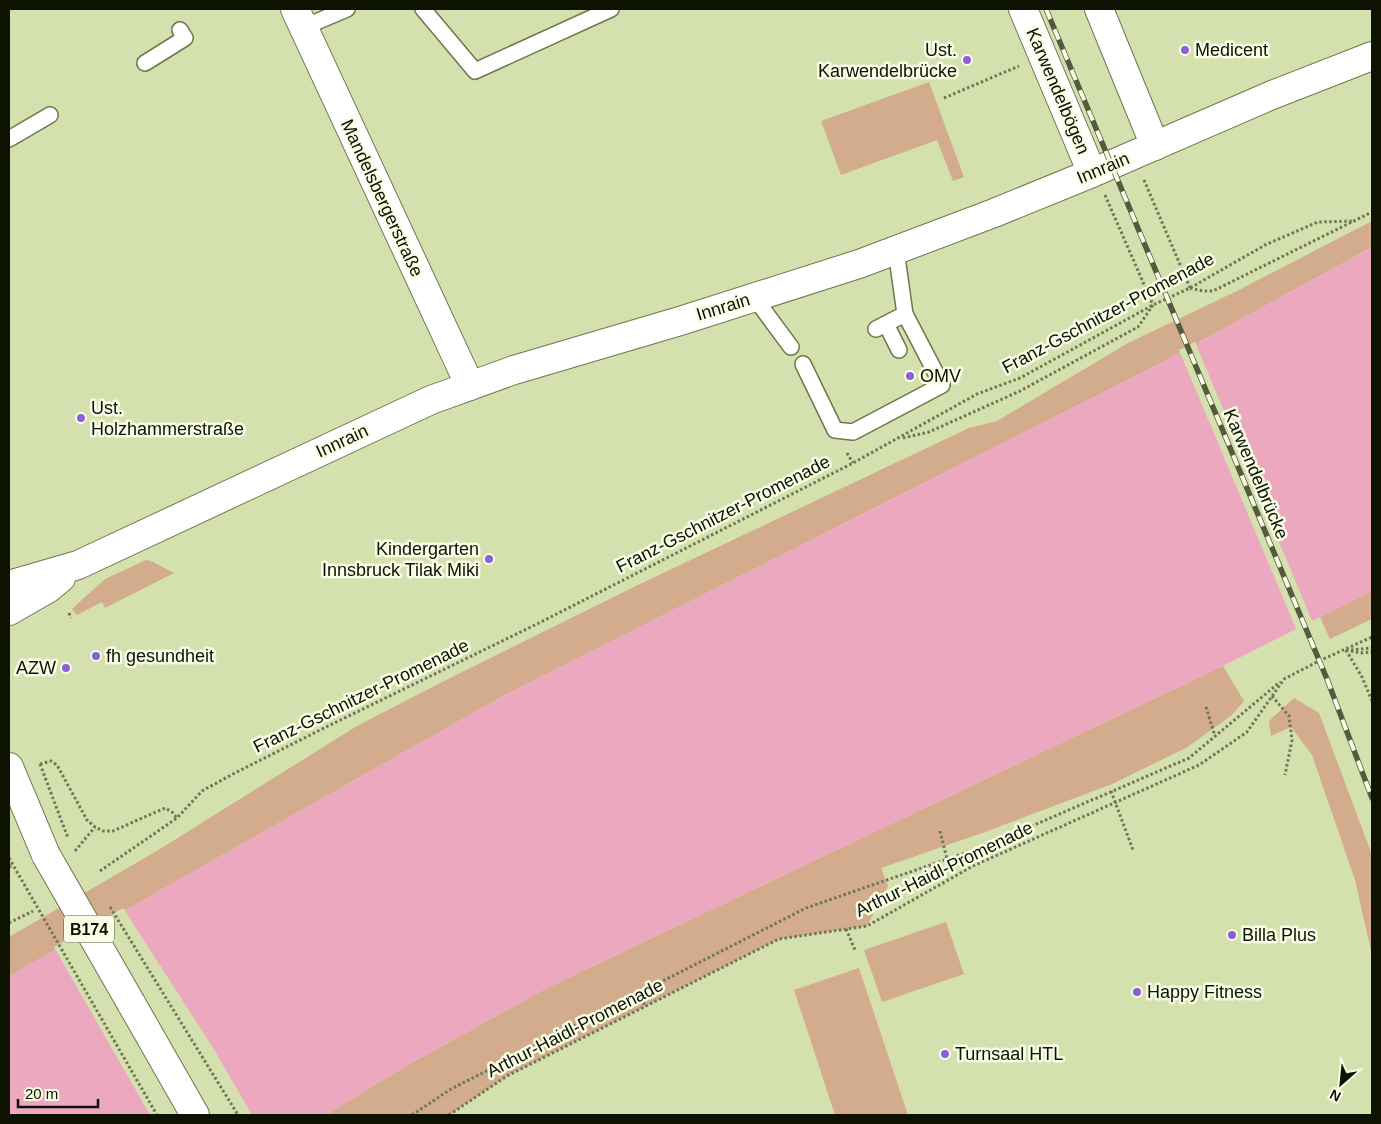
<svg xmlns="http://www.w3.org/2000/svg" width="1381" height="1124" viewBox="0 0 1381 1124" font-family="Arial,sans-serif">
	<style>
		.green { fill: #d3ab8d }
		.water { fill: #eca8be }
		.pier { fill: #d5e0af }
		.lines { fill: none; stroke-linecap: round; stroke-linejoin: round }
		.service-casing { stroke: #6e774a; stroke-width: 18 }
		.minor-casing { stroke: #6e774a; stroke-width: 30 }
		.secondary-casing { stroke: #6e774a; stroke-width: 30 }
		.primary-casing { stroke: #6e774a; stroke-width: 30 }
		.path { stroke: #6f7656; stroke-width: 3; stroke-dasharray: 2.5 2.5; stroke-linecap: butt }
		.service { stroke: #fff; stroke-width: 15 }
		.minor { stroke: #fff; stroke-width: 28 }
		.secondary { stroke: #fff; stroke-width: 28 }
		.primary { stroke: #fff; stroke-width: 28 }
		.rail-casing { stroke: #535a3e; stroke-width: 5.5 }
		.rail { stroke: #f8fee5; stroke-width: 4; stroke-dasharray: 11; stroke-linecap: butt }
		.primary-bridge-casing { stroke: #6e774a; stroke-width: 30; stroke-linecap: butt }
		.path-bridge { stroke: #6f7656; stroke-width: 3; stroke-dasharray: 2.5 2.5; stroke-linecap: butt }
		.primary-bridge { stroke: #fff; stroke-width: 28 }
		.poi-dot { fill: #8d5ed8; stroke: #f8fee5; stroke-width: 2 }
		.labels { text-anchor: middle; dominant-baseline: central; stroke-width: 5; stroke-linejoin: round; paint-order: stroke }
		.shield { fill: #f8fee5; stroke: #545946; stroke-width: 1 }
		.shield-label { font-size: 16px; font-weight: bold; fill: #0e1202 }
		.poi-label { font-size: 18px; fill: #0e1202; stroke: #f8fee5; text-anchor: start }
		.street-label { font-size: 18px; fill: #0e1202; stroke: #f8fee5 }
	</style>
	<rect width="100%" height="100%" fill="#d5e0af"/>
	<!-- green -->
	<g class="green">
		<polygon points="929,82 964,177 953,181 937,140 841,175 821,121"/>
		<polygon points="1372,221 1372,247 1159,364 501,697 9,976 9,937 160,849 357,726 442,682 640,584 969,428 997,421 1128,343 1237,291"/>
		<polygon points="146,560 151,561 174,573 105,608 102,602 77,615 72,609 105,579"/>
		<polygon points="1372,591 1372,619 1330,639 1320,617"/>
		<polygon points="1223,666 1244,701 1232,715 1186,748 1112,784 985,832 881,868 888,886 867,926 779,939 507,1076 449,1115 326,1115 406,1066 545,989"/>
		<polygon points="1294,698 1319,713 1372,855 1372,955 1355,880 1312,755 1291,727 1271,736 1269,721"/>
		<polygon points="946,922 964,974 882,1002 864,950"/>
		<polygon points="859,968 908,1115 835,1115 794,990"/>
	</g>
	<!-- water -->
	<polygon class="water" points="1372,247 1372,591 1223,666 545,989 406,1066 326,1115 9,1115 9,976 501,697 1159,364"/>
	<!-- pier -->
	<g class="pier">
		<polygon points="1195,342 1313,623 1297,631 1179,350"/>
		<polygon points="123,908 215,1051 252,1115 150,1115 54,947"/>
	</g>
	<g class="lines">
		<!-- service casing -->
		<g class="service-casing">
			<g id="service">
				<polyline points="423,9 475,71 611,9"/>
				<polyline points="304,27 347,9"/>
				<polyline points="145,63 185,38 180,30"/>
				<polyline points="9,139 50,115"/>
				<polyline points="754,297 791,347"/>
				<polyline points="886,324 899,350"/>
				<polyline points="876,329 905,314 896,250"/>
				<polyline points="803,364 835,430 853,432 942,385 905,314"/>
			</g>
		</g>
		<!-- minor casing -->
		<g class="minor-casing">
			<g id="minor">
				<polyline points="295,9 470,386"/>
				<polyline points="1023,9 1092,173"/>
				<polyline points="1099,9 1155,146"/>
			</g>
		</g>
		<!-- secondary casing -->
		<g class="secondary-casing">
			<g id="secondary">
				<polyline points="9,585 78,565 431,400 514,370 680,321 859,264 994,213 1092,173 1272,95 1372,56"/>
				<polyline points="9,611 49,588 61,578"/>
			</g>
		</g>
		<!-- primary casing -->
		<g class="primary-casing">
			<g id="primary">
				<polyline points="9,767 46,855"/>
				<polyline points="131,1003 195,1115"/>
			</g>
		</g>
		<!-- path -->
		<g class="path">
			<polyline points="944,98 1019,66"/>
			<polyline points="1144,180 1190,288"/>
			<polyline points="1105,195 1153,305"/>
			<polyline points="1190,288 1203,291 1213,291 1372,212"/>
			<polyline points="1167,298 1319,661"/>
			<polyline points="903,438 929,432 1020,391 1138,327 1153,305"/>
			<polyline points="847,453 853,463"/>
			<polyline points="69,613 71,618"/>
			<polyline points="1346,650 1362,677 1372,701"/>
			<polyline points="1346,650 1360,653 1372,652"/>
			<polyline points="1351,650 1372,648"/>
			<polyline points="1272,696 1289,716 1292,740 1285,775"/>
			<polyline points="1206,707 1215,736"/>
			<polyline points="40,764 51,761 57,765 87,820 95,827 103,831 113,831 165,808 172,812 177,818"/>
			<polyline points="1111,791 1133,850"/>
			<polyline points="940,831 947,859"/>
			<polyline points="75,851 95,827"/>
			<polyline points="9,867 13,865"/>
			<polyline points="100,871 177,818 202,791 233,774 320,730 539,623 853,463 977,394 1020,378 1153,305 1190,288 1265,245 1318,222 1355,221"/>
			<polyline points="9,923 33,911"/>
			<polyline points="846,929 855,950"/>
			<polyline points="639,993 645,1007"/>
			<polyline points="412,1115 451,1089 806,908 988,845 1189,758 1280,682"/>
			<polyline points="449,1115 507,1076 779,939 867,926 973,866 1199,765 1247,732 1284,679 1319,661 1372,637"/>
		</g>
		<!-- service -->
		<use href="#service" class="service"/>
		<!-- minor -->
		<use href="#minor" class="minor"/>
		<!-- secondary -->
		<use href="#secondary" class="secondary"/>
		<!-- primary -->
		<use href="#primary" class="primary"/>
		<!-- rail casing -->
		<g class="rail-casing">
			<polyline id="rail" points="1046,9 1327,679 1372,798"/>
		</g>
		<!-- rail -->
		<use href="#rail" class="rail"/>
		<!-- primary-bridge casing -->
		<g class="primary-bridge-casing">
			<polyline id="primary-bridge" points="46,855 131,1003"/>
		</g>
		<!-- path-bridge -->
		<g class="path-bridge">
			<polyline points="40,764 68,838"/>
			<polyline points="9,858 157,1115"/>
			<polyline points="110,907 238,1115"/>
		</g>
		<!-- primary-bridge -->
		<use href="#primary-bridge" class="primary-bridge"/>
	</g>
	<!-- markers -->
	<g class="poi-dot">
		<circle cx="1185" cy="50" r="5"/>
		<circle cx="967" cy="60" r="5"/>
		<circle cx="910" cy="376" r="5"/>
		<circle cx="81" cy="418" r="5"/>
		<circle cx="489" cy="559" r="5"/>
		<circle cx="96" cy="656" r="5"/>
		<circle cx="66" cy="668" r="5"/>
		<circle cx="1232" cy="935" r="5"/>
		<circle cx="1137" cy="992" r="5"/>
		<circle cx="945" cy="1054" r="5"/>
	</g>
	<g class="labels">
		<!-- shield labels -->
		<rect class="shield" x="64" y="915.5" width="50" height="27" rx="4"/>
		<g class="shield-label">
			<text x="89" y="929">B174</text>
		</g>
		<!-- poi labels -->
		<g class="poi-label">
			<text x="957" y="50" text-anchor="end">Ust.<tspan x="957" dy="21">Karwendelbrücke</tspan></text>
			<text x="1195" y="50">Medicent</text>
			<text x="920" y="376">OMV</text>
			<text x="91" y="408">Ust.<tspan x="91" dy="21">Holzhammerstraße</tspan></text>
			<text x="479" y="549" text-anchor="end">Kindergarten<tspan x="479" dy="21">Innsbruck Tilak Miki</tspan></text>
			<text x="106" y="656">fh gesundheit</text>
			<text x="56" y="668" text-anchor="end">AZW</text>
			<text x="1242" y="935">Billa Plus</text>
			<text x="1147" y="992">Happy Fitness</text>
			<text x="955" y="1054">Turnsaal HTL</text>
		</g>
		<!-- street labels -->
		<g class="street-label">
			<text transform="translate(1058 91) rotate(67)">Karwendelbögen</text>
			<text transform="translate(1103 168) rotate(-23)">Innrain</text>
			<text transform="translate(382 198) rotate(65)">Mandelsbergerstraße</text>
			<text transform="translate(723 307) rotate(-17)">Innrain</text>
			<text transform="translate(1108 313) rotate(-28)">Franz-Gschnitzer-Promenade</text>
			<text transform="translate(342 441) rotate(-25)">Innrain</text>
			<text transform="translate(1256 474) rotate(67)">Karwendelbrücke</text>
			<text transform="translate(723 514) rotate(-27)">Franz-Gschnitzer-Promenade</text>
			<text transform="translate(361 696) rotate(-26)">Franz-Gschnitzer-Promenade</text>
			<text transform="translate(944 869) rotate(-26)">Arthur-Haidl-Promenade</text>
			<text transform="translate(575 1028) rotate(-27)">Arthur-Haidl-Promenade</text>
		</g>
	</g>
	<!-- border -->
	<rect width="1381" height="1124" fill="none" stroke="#0e1202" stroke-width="20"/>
	<!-- north arrow -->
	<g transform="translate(1341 1084) rotate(207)" stroke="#f8fee5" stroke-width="4" paint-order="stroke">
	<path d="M0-4L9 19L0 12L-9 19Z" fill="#0e1202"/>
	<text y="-8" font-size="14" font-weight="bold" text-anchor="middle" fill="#0e1202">N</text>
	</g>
	<!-- scale -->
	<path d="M18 1099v8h80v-8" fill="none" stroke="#0e1202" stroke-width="2.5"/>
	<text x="25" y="1099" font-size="15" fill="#0e1202" stroke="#f8fee5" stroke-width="4" paint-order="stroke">20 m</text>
</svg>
